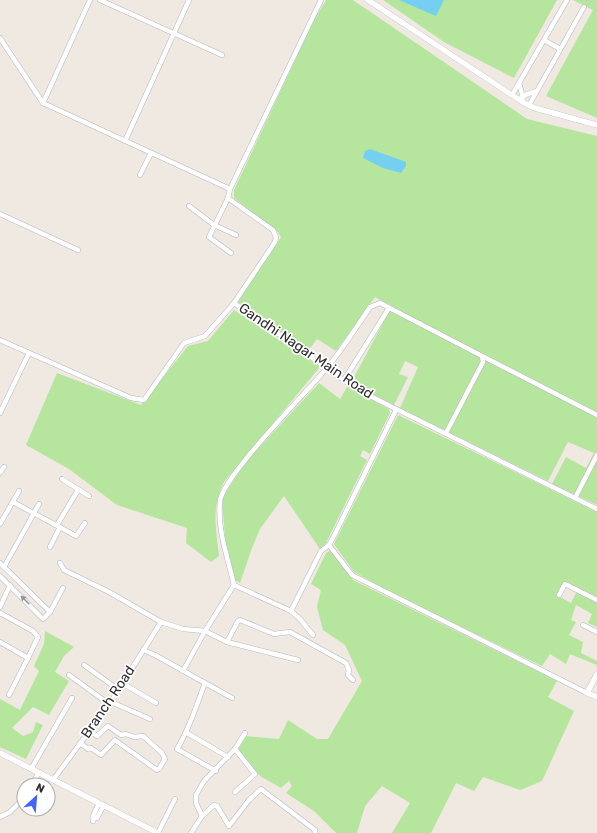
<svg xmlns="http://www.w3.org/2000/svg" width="597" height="833" viewBox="0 0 597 833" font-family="Rubik,sans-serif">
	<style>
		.green { fill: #b6e59e }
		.water { fill: #75cff0 }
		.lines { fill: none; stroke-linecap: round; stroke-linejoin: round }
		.minor-casing { stroke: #b4b7c1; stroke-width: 5.5 }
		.tertiary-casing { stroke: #b4b7c1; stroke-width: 6 }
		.minor { stroke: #fff; stroke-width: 4.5 }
		.tertiary { stroke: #fff; stroke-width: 5.5 }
		.oneway { fill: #969696 }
		.labels { text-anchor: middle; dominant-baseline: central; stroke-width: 3.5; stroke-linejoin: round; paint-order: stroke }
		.street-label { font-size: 14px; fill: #2e2e2e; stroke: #fff }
	</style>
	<rect width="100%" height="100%" fill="#efe9e1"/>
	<!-- green -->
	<g class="green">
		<polygon points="326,0 353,0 527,119 597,136 597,505 552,484 566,457 586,468 594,453 568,442 548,481 400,408 418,367 405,361 399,374 408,377 394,405 351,383 392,306 375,297 336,351 317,339 308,351 238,302 281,237 278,232 234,198 234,190 314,20"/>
		<polygon points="383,0 557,0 514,78 444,42"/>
		<polygon points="573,0 597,0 597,118 546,96 593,10"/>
		<path d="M 234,310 L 320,367 L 224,482 C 211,508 216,528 219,556 L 211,562 L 186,543 L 187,528 L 117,505 L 69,469 L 26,445 L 57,373 L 141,405 L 188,346 L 208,341 Z"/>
		<polygon points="319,383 340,399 347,387 389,409 390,413 370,454 363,450 360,456 367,460 326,543 320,549 284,496 260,529 252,548 240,583 235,580 225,537 222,499 243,465"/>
		<polygon points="398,415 597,512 597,598 567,583 560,597 571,603 577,591 597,601 597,627 588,623 592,614 576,605 571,620 576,622 569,635 583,642 581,653 597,661 597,665 570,654 566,664 550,654 542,666 409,602 354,572 334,544"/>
		<polygon points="331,550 353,580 557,681 548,697 574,711 542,781 520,790 483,777 474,791 456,783 431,833 392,833 410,803 382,786 365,806 357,833 336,833 314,811 286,793 292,786 289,781 281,788 260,776 238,750 246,736 279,739 288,720 317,739 328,739 362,681 345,645 323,630 317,607 321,590 311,584 326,553"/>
		<polygon points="45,631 74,647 64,656 55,672 69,681 49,715 33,707 12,728 23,736 33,732 36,722 43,725 26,759 0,747 0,699 20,710 39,671 34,666 44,644"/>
	</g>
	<!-- water -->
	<g class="water">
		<polygon points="399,0 444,0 436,16"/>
		<polygon points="370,149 406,162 406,166 401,173 383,168 363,158 365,151"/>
	</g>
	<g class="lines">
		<!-- minor casing -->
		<g class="minor-casing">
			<g id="minor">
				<polyline points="100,0 222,55"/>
				<polyline points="321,0 230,189 228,198 273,230 276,237 275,242 234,303 358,390 597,509"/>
				<polyline points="0,38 43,103 230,189"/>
				<polyline points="544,40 560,49"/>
				<polyline points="519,83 567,0"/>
				<polyline points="537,91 584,7"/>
				<polyline points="512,95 519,83 522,94 521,101 525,95 537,91 529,105"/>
				<polyline points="43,103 90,0"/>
				<polyline points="125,141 189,0"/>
				<polyline points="140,175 151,153"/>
				<polyline points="228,198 209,237 231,253"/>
				<polyline points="189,206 214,225 236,235"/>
				<polyline points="0,214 78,250"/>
				<polyline points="0,340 131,398 144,400 184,343 205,336 234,303"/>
				<polyline points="482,356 597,415"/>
				<polyline points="344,380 389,308"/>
				<polyline points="0,413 29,353"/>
				<polyline points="0,473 4,467"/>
				<polyline points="62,479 89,496"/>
				<polyline points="575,498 597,455"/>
				<polyline points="13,502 76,536 85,523"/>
				<polyline points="0,524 19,491"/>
				<polyline points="57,525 78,490"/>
				<polyline points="329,545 352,575 587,693"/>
				<polyline points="50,547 60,527"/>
				<polyline points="0,563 50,612"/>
				<polyline points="60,563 64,570 109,592 161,622 183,629 205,631 234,585 291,611 300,619 313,635"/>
				<polyline points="4,567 39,504"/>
				<polyline points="0,576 43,619 50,612 63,588"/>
				<path d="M 234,585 C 228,558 217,530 220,501 C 223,476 305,394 326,369 C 342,350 356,328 370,307 L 380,303 L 482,356 L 483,362 L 446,433"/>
				<polyline points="559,595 565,584 597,600"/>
				<polyline points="0,607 10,585"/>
				<polyline points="291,611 321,551 329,545 334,536 396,410"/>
				<polyline points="0,613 33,631 38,637 28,658 0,642"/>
				<polyline points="583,625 597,632"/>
				<polyline points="227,642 238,621 240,620 274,634 290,632 346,663 349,670 348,675 353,680"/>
				<polyline points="143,650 155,655 232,698"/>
				<polyline points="84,665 119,690"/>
				<polyline points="183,671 205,631 227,642 298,660"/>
				<polyline points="69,675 109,704"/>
				<polyline points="122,683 156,703"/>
				<path d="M 205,683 C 196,706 190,728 177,749 L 216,771"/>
				<polyline points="9,695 28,658"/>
				<polyline points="111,702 150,719"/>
				<polyline points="187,733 228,757"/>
				<polyline points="80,743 88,749 91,748 101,755 115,740 157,770 159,769 165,759 162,753 143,736 134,737 126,734 121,735 108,726 97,736 90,731"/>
				<polyline points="31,769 72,698"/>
				<polyline points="53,780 111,702 161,622"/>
				<polyline points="32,785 39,772"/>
				<polyline points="235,792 255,774 235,749"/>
				<polyline points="202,816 196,803 196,795 204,781 235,749 245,733"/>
				<polyline points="0,817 10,812 24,798"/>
				<polyline points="94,818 93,816 99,803"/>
				<polyline points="93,821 94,818 97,818 104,805"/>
				<polyline points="158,833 175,799"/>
				<polyline points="191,833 202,816 214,805 217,806 229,826 249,800 261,789 315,830 315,833"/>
			</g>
		</g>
		<!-- tertiary casing -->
		<g class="tertiary-casing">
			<g id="tertiary">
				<polyline points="368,0 524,103 535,108 597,125"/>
				<polyline points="597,674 587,693 597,697"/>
				<polyline points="0,753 158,833"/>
			</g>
		</g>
		<!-- minor -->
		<use href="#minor" class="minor"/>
		<!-- tertiary -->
		<use href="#tertiary" class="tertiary"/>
	</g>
	<!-- one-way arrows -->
	<defs><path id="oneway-solid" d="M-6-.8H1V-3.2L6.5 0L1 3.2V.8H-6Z"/></defs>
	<use class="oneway" href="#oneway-solid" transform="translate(25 600) rotate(-135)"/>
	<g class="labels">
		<!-- street labels -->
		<g class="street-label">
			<text transform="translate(306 351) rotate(34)">Gandhi Nagar Main Road</text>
			<text transform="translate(108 702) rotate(-56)">Branch Road</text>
		</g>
	</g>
	<!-- north arrow -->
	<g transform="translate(36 797) rotate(26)"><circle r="19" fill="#ffffff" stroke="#ababab"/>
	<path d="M0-3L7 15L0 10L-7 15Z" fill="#4264fb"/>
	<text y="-6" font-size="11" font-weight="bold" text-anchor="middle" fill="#2e2e2e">N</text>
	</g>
</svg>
